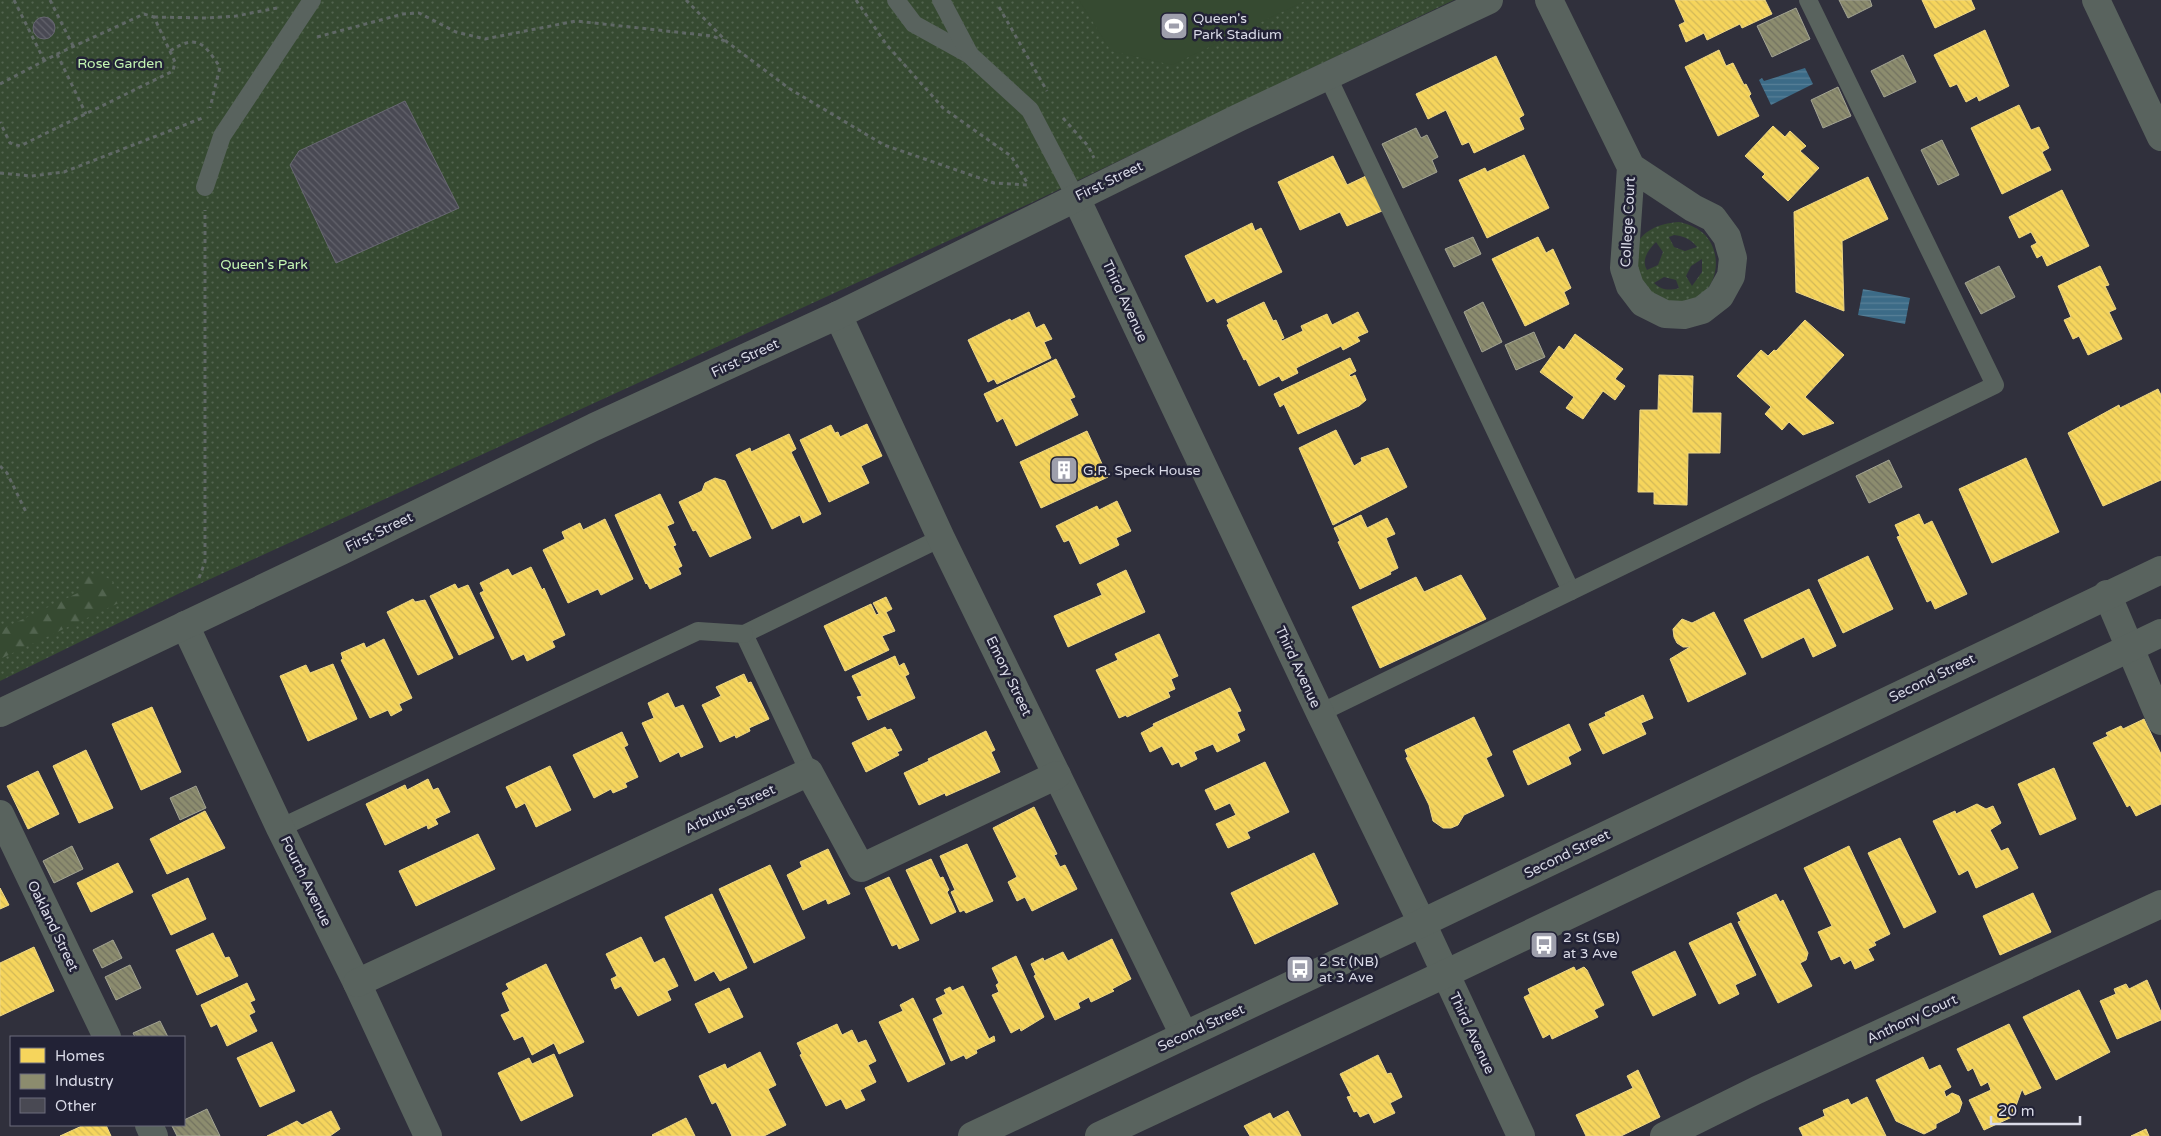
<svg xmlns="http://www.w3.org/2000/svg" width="2161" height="1136" font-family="'Varela Round',sans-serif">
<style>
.green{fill:url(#green-dots);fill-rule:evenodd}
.forest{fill:url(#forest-firs)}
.pitch{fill:#364a31}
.water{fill:url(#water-rules)}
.homes{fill:url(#homes-back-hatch);stroke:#eed786}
.industry{fill:url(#industry-back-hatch);stroke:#a3a493}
.building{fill:url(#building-back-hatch);stroke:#686872}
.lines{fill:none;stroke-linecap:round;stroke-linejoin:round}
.path{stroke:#606866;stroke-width:3;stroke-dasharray:4 4;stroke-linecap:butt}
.service{stroke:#59635e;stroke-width:18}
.minor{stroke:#59635e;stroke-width:28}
.labels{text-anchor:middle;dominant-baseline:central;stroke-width:5;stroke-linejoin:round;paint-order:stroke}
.poi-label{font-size:14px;fill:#dadbe8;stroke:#222236;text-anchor:start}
.park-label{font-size:14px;fill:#c3f5b2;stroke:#222236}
.street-label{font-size:14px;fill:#dadbe8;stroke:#222236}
</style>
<defs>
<pattern id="green-dots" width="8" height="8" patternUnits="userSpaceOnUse" patternTransform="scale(1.25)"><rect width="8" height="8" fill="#364a31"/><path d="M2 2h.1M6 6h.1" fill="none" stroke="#52644f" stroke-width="1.8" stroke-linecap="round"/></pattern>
<pattern id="forest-firs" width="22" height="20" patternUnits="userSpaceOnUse" patternTransform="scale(1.25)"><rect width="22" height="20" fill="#364a31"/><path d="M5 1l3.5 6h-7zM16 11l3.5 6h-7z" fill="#52644f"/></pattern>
<pattern id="water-rules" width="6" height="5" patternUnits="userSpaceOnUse" patternTransform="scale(1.25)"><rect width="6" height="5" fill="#3c6b87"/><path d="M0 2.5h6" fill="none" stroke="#588098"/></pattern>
<pattern id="homes-back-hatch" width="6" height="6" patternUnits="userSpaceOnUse" patternTransform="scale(1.25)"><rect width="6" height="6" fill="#f6d55c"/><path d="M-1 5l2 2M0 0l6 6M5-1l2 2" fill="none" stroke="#d2b858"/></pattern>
<pattern id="industry-back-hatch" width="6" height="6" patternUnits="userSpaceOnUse" patternTransform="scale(1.25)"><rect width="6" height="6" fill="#8c8c6e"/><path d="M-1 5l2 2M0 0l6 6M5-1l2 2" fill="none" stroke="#727260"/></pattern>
<pattern id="building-back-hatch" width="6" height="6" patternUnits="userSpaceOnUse" patternTransform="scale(1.25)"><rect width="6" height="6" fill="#494953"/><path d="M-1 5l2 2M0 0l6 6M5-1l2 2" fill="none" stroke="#63636c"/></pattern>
</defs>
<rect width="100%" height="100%" fill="#30303c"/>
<g class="green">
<polygon points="0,0 1454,0 1033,202 182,592 0,681"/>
<path d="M1679,222C1688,224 1696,227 1703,233C1721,249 1720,281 1701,295C1695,300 1684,302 1676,305L1641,289C1640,280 1633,258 1635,250C1640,230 1661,223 1679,222ZM1674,235C1684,236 1691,239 1697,247L1685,251L1674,247L1669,237ZM1656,242L1663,252L1658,265L1647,270C1641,260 1648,250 1656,242ZM1702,259V272L1692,286L1686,276L1691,266ZM1664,277L1676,280L1679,288C1669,291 1661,290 1654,283Z"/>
</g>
<path class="forest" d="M90,574C110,574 115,584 125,600L0,659V630L82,591L77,579Z"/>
<polygon class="pitch" points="1079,0 1307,0 1172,65 1111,51"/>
<g class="water">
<polygon points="1805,68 1813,84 1771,105 1759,80 1762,78 1764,81"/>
<polygon points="1863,289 1910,298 1905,324 1858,315"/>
</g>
<g class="homes">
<polygon points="1675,0 1765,0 1772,14 1742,28 1740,24 1707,40 1704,33 1686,42 1679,25 1685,22"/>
<polygon points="1922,0 1971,0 1975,9 1935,28"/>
<polygon points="1985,30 2009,86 1979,101 1977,96 1966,102 1957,84 1950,87 1934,55"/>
<polygon points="1719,50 1726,66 1733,63 1744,85 1746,84 1751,94 1749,96 1759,116 1718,136 1685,67"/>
<polygon points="1496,56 1524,115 1519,118 1524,129 1474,153 1469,142 1462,145 1446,110 1428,119 1416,94"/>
<polygon points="2019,105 2031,130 2039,127 2049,148 2042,152 2051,170 2002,194 1971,128"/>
<polygon points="1773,126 1785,137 1790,131 1806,146 1800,151 1819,168 1788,201 1762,177 1765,174 1745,156"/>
<polygon points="1524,155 1549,208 1487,238 1459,180 1485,168 1487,172"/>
<polygon points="1333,156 1347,185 1366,176 1382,211 1347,226 1340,212 1300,230 1278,182"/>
<polygon points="1868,177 1888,219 1842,241 1844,311 1796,292 1794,212"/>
<polygon points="2062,190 2089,246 2047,266 2042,255 2037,258 2031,246 2037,243 2031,232 2019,238 2009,217"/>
<polygon points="1252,223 1255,231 1261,228 1282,272 1217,303 1214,298 1207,302 1185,256"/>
<polygon points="1538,237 1546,253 1553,249 1571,288 1564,292 1569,304 1525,326 1492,259"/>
<polygon points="2100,266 2109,285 2105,286 2116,309 2109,312 2122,339 2088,355 2079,336 2073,339 2064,320 2071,317 2058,286"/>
<polygon points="1264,302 1273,321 1276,320 1284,338 1281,339 1282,341 1303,331 1301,326 1327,314 1332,325 1358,312 1368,332 1357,337 1360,341 1343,350 1341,346 1296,368 1298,373 1282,381 1279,376 1259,386 1246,359 1244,360 1227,325 1229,324 1227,320"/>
<polygon points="1029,312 1036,328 1044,324 1052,339 1044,342 1051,358 997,384 994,379 988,382 968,340 1010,319 1011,321"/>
<polygon points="1805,320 1844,355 1805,397 1834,423 1803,435 1789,422 1782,430 1765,414 1771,407 1737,376 1761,350 1768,356 1774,350 1776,351"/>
<polygon points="1575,334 1623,369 1615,379 1625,386 1615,400 1603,391 1583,419 1566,408 1574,397 1540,372 1559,346 1564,350"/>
<polygon points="1350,358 1356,371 1349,375 1351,377 1355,375 1366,400 1359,406 1298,434 1284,404 1280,407 1274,394"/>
<polygon points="1056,359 1075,397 1070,399 1078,415 1016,446 1003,418 997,422 984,394"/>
<polygon points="1659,375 1693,376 1692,413 1721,413 1720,453 1688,453 1687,505 1654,504 1654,492 1638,492 1640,410 1658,410"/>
<polygon points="2158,389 2161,395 2161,480 2103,506 2068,433 2119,405 2120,408"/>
<polygon points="867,424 882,456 861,466 869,483 829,502 800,440 831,425 835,433 838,432 840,437"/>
<polygon points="1336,430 1354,466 1362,461 1361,458 1388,448 1407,487 1333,525 1299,448"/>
<polygon points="1087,431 1108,477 1041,508 1020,462"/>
<polygon points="789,434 796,449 791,452 821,514 803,523 800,515 772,529 736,455 750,448 751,452"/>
<polygon points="2026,458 2059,532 1992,563 1959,489"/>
<polygon points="715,478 725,481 751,538 710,557 696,530 693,531 679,502 702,491 705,483"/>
<polygon points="660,494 674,523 667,526 676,545 673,546 682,566 678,568 681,574 650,589 647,583 646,584 615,515"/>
<polygon points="1117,501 1131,531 1116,538 1119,545 1080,564 1069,540 1064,542 1056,526 1097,506 1099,510"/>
<polygon points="1919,514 1924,525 1932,521 1967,594 1935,609 1931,600 1927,602 1897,537 1900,536 1895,525"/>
<polygon points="1361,515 1367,528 1387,518 1395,534 1386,538 1398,568 1390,572 1391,574 1360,589 1338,542 1340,541 1334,528"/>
<polygon points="605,519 633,579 601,595 598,589 568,603 543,550 565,539 562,532 580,523 583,530"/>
<polygon points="1868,556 1893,609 1843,633 1818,580"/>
<polygon points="531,567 542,590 544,588 565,635 552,641 555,647 527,661 524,654 512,660 480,593 484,591 480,583 508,569 512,576"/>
<polygon points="1126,570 1145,612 1068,647 1054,616 1102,595 1097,584"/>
<polygon points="1461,575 1486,619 1380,668 1352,607 1416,577 1424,592"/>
<polygon points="455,584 458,589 468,585 494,638 459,655 430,596"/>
<polygon points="1809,589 1836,646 1813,657 1804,637 1762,658 1744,620"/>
<polygon points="886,597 892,609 886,612 895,631 882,636 889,650 845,671 824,626 871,604 876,615 879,614 873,603"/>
<polygon points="413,599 415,602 425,600 453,658 418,675 387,612"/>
<polygon points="1714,612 1746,674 1688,702 1670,659 1690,647 1683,647 1677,643 1674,637 1673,629 1682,619 1692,623"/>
<polygon points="1159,634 1178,676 1171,679 1175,689 1168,692 1170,697 1127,717 1126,715 1119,718 1096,670 1118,660 1115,654"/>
<polygon points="384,639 412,698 399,704 402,710 391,716 388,710 370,718 341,660 343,659 341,653 364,643 366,648"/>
<polygon points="895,656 899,666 904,663 909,674 905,676 915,698 868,720 857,697 862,696 852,676"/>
<polygon points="333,664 357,719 308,741 280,676 306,665 310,673"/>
<polygon points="744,674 748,683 751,682 769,719 749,728 750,731 736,738 735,735 720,742 702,705 721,696 716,687"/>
<polygon points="1230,688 1241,711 1237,712 1245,730 1237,734 1240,741 1217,752 1213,744 1194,752 1197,759 1181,767 1179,762 1172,765 1162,746 1150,752 1141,733 1154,726 1153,724"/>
<polygon points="668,693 675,708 683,705 703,747 681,757 679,752 660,762 642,723 654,718 648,703"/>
<polygon points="1643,695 1653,718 1641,723 1646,734 1603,754 1589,724 1606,716 1605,713"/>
<polygon points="152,707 181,772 141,790 112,724"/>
<polygon points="1474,717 1492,755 1486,758 1504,796 1464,815 1458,825 1451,828 1443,828 1433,821 1429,805 1406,758 1408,757 1405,750"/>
<polygon points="2144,719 2161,754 2161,804 2136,816 2130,805 2127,807 2093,743 2108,736 2106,733 2121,726 2123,729"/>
<polygon points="1569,724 1581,750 1568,757 1571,764 1528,785 1513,751"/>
<polygon points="885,727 887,730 891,729 902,750 897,752 899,755 866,772 852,743"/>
<polygon points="986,731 995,750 991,752 1000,772 946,796 945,793 919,805 904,773 929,761 928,759"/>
<polygon points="622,732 628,745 624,747 638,777 625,783 627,787 613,793 611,789 594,798 573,755"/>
<polygon points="86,750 113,808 79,823 53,766"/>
<polygon points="1265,762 1289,812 1247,832 1250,838 1228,848 1216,824 1236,815 1230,803 1215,810 1205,790"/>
<polygon points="550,766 571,810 536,827 525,803 516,808 506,787"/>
<polygon points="2054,768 2076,819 2040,835 2018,784"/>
<polygon points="38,771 59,814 28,829 7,786"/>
<polygon points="428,779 433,790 438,788 450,812 435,819 438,824 428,829 427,825 385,845 366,804 405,785 407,790"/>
<polygon points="1977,804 1986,809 1993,806 2001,823 1990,830 2001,851 2008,848 2018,868 1976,888 1968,870 1959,875 1933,821 1955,811 1956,814"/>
<polygon points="1034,807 1057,854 1054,855 1060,867 1065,865 1077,889 1032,911 1025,897 1017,901 1008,882 1017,877 993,828"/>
<polygon points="205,811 225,848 167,874 150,839"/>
<polygon points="478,834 495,869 416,906 399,871"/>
<polygon points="1900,838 1936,912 1904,928 1868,853"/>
<polygon points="967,844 993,901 966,913 964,910 960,912 951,892 955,890 940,856"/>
<polygon points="1849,846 1890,934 1874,942 1876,945 1868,949 1874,960 1855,969 1851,960 1844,964 1840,956 1831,960 1818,932 1832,926 1804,868"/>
<polygon points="828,849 850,894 828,904 826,899 803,910 787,875 802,867 800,862"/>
<polygon points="1314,853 1338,904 1255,944 1231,893"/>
<polygon points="931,859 940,878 943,877 949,890 947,892 956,912 931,924 906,870"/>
<polygon points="118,863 133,892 91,912 77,883"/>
<polygon points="770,865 805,938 754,963 719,889"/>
<polygon points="889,877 919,940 899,949 897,944 892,946 865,888"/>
<polygon points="188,878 206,919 171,935 152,895"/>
<polygon points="0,888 9,905 0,909"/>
<polygon points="2033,893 2051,932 2000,955 1983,916"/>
<polygon points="712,894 747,968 720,981 714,971 695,981 665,917"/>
<polygon points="1776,894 1780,902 1783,900 1808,953 1806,960 1800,963 1812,986 1778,1003 1738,922 1741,921 1737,913"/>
<polygon points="1731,923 1756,975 1735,985 1739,994 1719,1004 1689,943"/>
<polygon points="213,933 225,958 229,957 238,976 197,995 176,950"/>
<polygon points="641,937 654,963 664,958 678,986 667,991 671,1000 638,1016 621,986 615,989 611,979 617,976 606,954"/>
<polygon points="1112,939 1131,979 1112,989 1114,991 1091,1002 1089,997 1078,1003 1080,1008 1055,1020 1034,976 1036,975 1031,964 1043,958 1044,961 1063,952 1068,961"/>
<polygon points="34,947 54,991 0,1016 0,963"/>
<polygon points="1675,951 1696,995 1653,1016 1632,972"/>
<polygon points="1016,956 1044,1017 1021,1031 1020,1028 1011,1033 992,995 999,992 996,985 999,983 992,968"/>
<polygon points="546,964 584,1042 559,1054 554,1043 532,1055 523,1036 514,1040 501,1015 510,1011 502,993 509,989 506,984"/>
<polygon points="1574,967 1576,971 1584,967 1587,970 1604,1005 1594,1010 1598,1017 1552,1039 1550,1034 1543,1038 1524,997 1530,994 1528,989"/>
<polygon points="2147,980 2161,1012 2161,1020 2117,1039 2100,1001 2116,994 2114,989 2126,984 2129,989"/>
<polygon points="247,983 255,1000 250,1002 255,1012 249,1015 257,1031 227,1046 217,1024 211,1027 201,1005"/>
<polygon points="963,986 989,1039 994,1036 995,1041 976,1050 977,1053 966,1059 964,1055 951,1061 933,1019 943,1014 936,999 946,994 944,990 950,987 952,991"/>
<polygon points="729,988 743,1017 709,1033 695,1004"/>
<polygon points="2079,990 2110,1052 2056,1080 2023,1017"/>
<polygon points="913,998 945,1064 908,1082 879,1022 903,1011 900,1005"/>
<polygon points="837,1024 842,1035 852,1030 858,1043 866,1040 876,1061 868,1065 876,1082 860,1090 865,1100 846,1109 841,1099 826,1106 800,1055 802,1054 797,1043"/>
<polygon points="2009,1024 2041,1088 2025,1095 2022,1089 2012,1117 1984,1130 1969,1100 1991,1090 1988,1082 1981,1086 1973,1068 1968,1071 1957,1049"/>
<polygon points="272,1042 295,1091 260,1107 237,1058"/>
<polygon points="760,1052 776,1085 768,1089 786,1125 764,1136 732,1136 716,1102 712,1104 699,1076 725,1064 727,1069"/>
<polygon points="554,1054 573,1096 521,1121 498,1073 529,1058 532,1064"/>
<polygon points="1378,1055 1387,1074 1391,1073 1402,1097 1390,1103 1395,1113 1374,1123 1369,1113 1360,1117 1357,1111 1354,1112 1347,1097 1351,1096 1340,1074"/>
<polygon points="1923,1057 1929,1070 1940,1065 1951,1087 1944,1091 1946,1097 1952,1093 1959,1096 1962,1103 1959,1112 1936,1124 1936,1128 1924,1134 1896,1121 1876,1080"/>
<polygon points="1638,1070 1660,1117 1621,1136 1586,1136 1576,1115 1633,1088 1627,1076"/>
<polygon points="1867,1097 1886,1136 1803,1136 1799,1128 1825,1116 1823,1110 1848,1099 1851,1105"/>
<polygon points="331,1111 340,1129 330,1136 267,1136 297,1121 302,1125"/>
<polygon points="1288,1111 1301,1136 1250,1136 1244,1126 1270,1113 1273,1119"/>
<polygon points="686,1118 695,1136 653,1136 652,1135"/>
<polygon points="84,1125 106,1125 111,1136 60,1136"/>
<polygon points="2146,1129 2149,1136 2131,1136"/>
</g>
<g class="industry">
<polygon points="1839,0 1870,0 1872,6 1848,18"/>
<polygon points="1796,8 1810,39 1772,57 1757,26"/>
<polygon points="1903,55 1916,82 1884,97 1871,71"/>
<polygon points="1838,87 1851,116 1823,128 1811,100"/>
<polygon points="1416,128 1421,138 1427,135 1438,157 1432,160 1437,172 1403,188 1382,144"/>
<polygon points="1942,140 1959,175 1938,185 1921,150"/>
<polygon points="1473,237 1481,254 1454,267 1445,249"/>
<polygon points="1999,266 2015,297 1981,314 1965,283"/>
<polygon points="1483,302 1502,342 1482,352 1464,312"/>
<polygon points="1534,332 1545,357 1516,370 1505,345"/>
<polygon points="1889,460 1902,487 1869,503 1856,476"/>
<polygon points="196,786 206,808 180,820 170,798"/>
<polygon points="72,846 83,869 54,883 43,861"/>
<polygon points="113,940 122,958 102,968 93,950"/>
<polygon points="130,965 141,988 116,1000 105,977"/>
<polygon points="160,1021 168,1037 135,1037 133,1033"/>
<polygon points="207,1109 220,1136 177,1136 172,1126 184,1125 184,1120"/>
</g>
<g class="building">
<circle cx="44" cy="28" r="11"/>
<polygon points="405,101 459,208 336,263 290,165 299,151"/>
</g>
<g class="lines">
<g class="path">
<polyline points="14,0 44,60"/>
<polyline points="50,0 73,46"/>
<polyline points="686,0 727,42 790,89 884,145 994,183 1029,185"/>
<polyline points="856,0 886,44 943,108 1011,156 1028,184"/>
<polyline points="999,7 1047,91"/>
<polyline points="154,17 206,18 236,16 277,8"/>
<polyline points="317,37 403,14 419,13 456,32 485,39 576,21 712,36 727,42"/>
<path d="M170,51C198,33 204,44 220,67L210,108"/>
<polyline points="57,54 86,114"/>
<polyline points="0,84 57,54 144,14 154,17 175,62 173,71 20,146 10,143 0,122"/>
<polyline points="1063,118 1088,146 1094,158"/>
<polyline points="0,173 31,176 64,172 205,117"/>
<polyline points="0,466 7,473 27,514"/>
<polyline points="199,578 205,562 205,210"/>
</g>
<g class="service">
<polyline points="896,0 914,24 970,55 1030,110 1076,198"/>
<polyline points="941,0 970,55"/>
<polyline points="1327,75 1571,591"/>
<polyline points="205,187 222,136 312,0"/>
<polyline points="1320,713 1995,385 1808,0"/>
<polyline points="809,772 744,634 941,538"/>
<polyline points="280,828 698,631 744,634"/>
</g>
<g class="minor">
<polyline points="1549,0 1631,167 1693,208 1713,218 1727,237 1733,258 1731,276 1720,296 1702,310 1684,315 1665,314 1643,303 1630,286 1624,268 1631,167"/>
<polyline points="2096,0 2161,137"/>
<polyline points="1076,198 1320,713 1422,923 1521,1136"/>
<polyline points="838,315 941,538 1184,1035"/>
<polyline points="2107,594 2161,721"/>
<polyline points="185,625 280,828 357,983 428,1136"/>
<polyline points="0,713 341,551 594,427 838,315 1238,118 1489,0"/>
<polyline points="0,814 107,1037"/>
<polyline points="357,983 809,772 861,868 1057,775"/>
<polyline points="149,1125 154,1136"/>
<polyline points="972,1136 1422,923 2161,570"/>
<polyline points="1099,1136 1445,974 2161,633"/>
<polyline points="1664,1136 1757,1090 2161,904"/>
</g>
</g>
<defs>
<symbol id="stadium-square" viewBox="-11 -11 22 22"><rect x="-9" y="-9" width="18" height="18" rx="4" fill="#9e9fac" stroke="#222236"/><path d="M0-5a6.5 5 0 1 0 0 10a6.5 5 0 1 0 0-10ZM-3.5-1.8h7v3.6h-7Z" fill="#fff"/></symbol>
<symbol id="building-square" viewBox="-11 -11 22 22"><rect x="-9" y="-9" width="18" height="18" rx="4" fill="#9e9fac" stroke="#222236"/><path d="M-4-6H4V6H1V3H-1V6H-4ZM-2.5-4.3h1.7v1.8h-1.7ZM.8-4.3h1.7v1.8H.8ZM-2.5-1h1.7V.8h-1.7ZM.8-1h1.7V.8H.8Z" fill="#fff"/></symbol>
<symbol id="bus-square" viewBox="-11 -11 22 22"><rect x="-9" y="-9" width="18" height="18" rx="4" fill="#9e9fac" stroke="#222236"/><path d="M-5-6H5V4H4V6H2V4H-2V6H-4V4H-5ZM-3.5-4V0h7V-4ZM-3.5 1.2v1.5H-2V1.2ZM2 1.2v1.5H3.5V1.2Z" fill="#fff"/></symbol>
</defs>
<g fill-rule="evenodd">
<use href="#stadium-square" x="1158" y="10" width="32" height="32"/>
<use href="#building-square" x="1048" y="454" width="32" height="32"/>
<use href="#bus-square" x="1528" y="929" width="32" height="32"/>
<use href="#bus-square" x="1284" y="953" width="32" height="32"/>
</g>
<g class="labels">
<g class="poi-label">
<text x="1193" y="18">Queen's<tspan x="1193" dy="16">Park Stadium</tspan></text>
<text x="1083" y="470">G.R. Speck House</text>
<text x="1563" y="937">2 St (SB)<tspan x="1563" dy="16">at 3 Ave</tspan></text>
<text x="1319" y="961">2 St (NB)<tspan x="1319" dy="16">at 3 Ave</tspan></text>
</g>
<g class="park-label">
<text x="120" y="63">Rose Garden</text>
<text x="264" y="264">Queen's Park</text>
</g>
<g class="street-label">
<text transform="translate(1109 181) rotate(-26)">First Street</text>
<text transform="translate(1628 222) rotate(-87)">College Court</text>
<text transform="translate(1125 301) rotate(65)">Third Avenue</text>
<text transform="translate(745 358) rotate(-25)">First Street</text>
<text transform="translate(379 532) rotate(-26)">First Street</text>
<text transform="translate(1298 667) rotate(65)">Third Avenue</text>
<text transform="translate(1009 676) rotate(64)">Emory Street</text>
<text transform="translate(1932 678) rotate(-26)">Second Street</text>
<text transform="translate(730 809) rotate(-25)">Arbutus Street</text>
<text transform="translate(1567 854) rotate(-26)">Second Street</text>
<text transform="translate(306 881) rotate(64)">Fourth Avenue</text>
<text transform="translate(53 926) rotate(64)">Oakland Street</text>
<text transform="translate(1912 1019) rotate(-25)">Anthony Court</text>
<text transform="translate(1201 1028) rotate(-25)">Second Street</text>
<text transform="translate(1472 1033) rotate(65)">Third Avenue</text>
</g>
</g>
<rect x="10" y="1036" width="175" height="90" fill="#222236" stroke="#6c6c7d"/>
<rect x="20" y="1048" width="25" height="15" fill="#f6d55c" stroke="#6c6c7d"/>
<text x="55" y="1061" font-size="15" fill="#dadbe8">Homes</text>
<rect x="20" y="1074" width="25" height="15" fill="#8c8c6e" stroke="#6c6c7d"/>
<text x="55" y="1086" font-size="15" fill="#dadbe8">Industry</text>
<rect x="20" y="1098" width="25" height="15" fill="#494953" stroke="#6c6c7d"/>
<text x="55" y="1111" font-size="15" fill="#dadbe8">Other</text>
<path d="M1991 1116v8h89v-8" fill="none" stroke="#dadbe8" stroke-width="2.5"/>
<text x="1998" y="1116" font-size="15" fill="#dadbe8" stroke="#222236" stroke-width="4" paint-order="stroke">20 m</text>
</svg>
